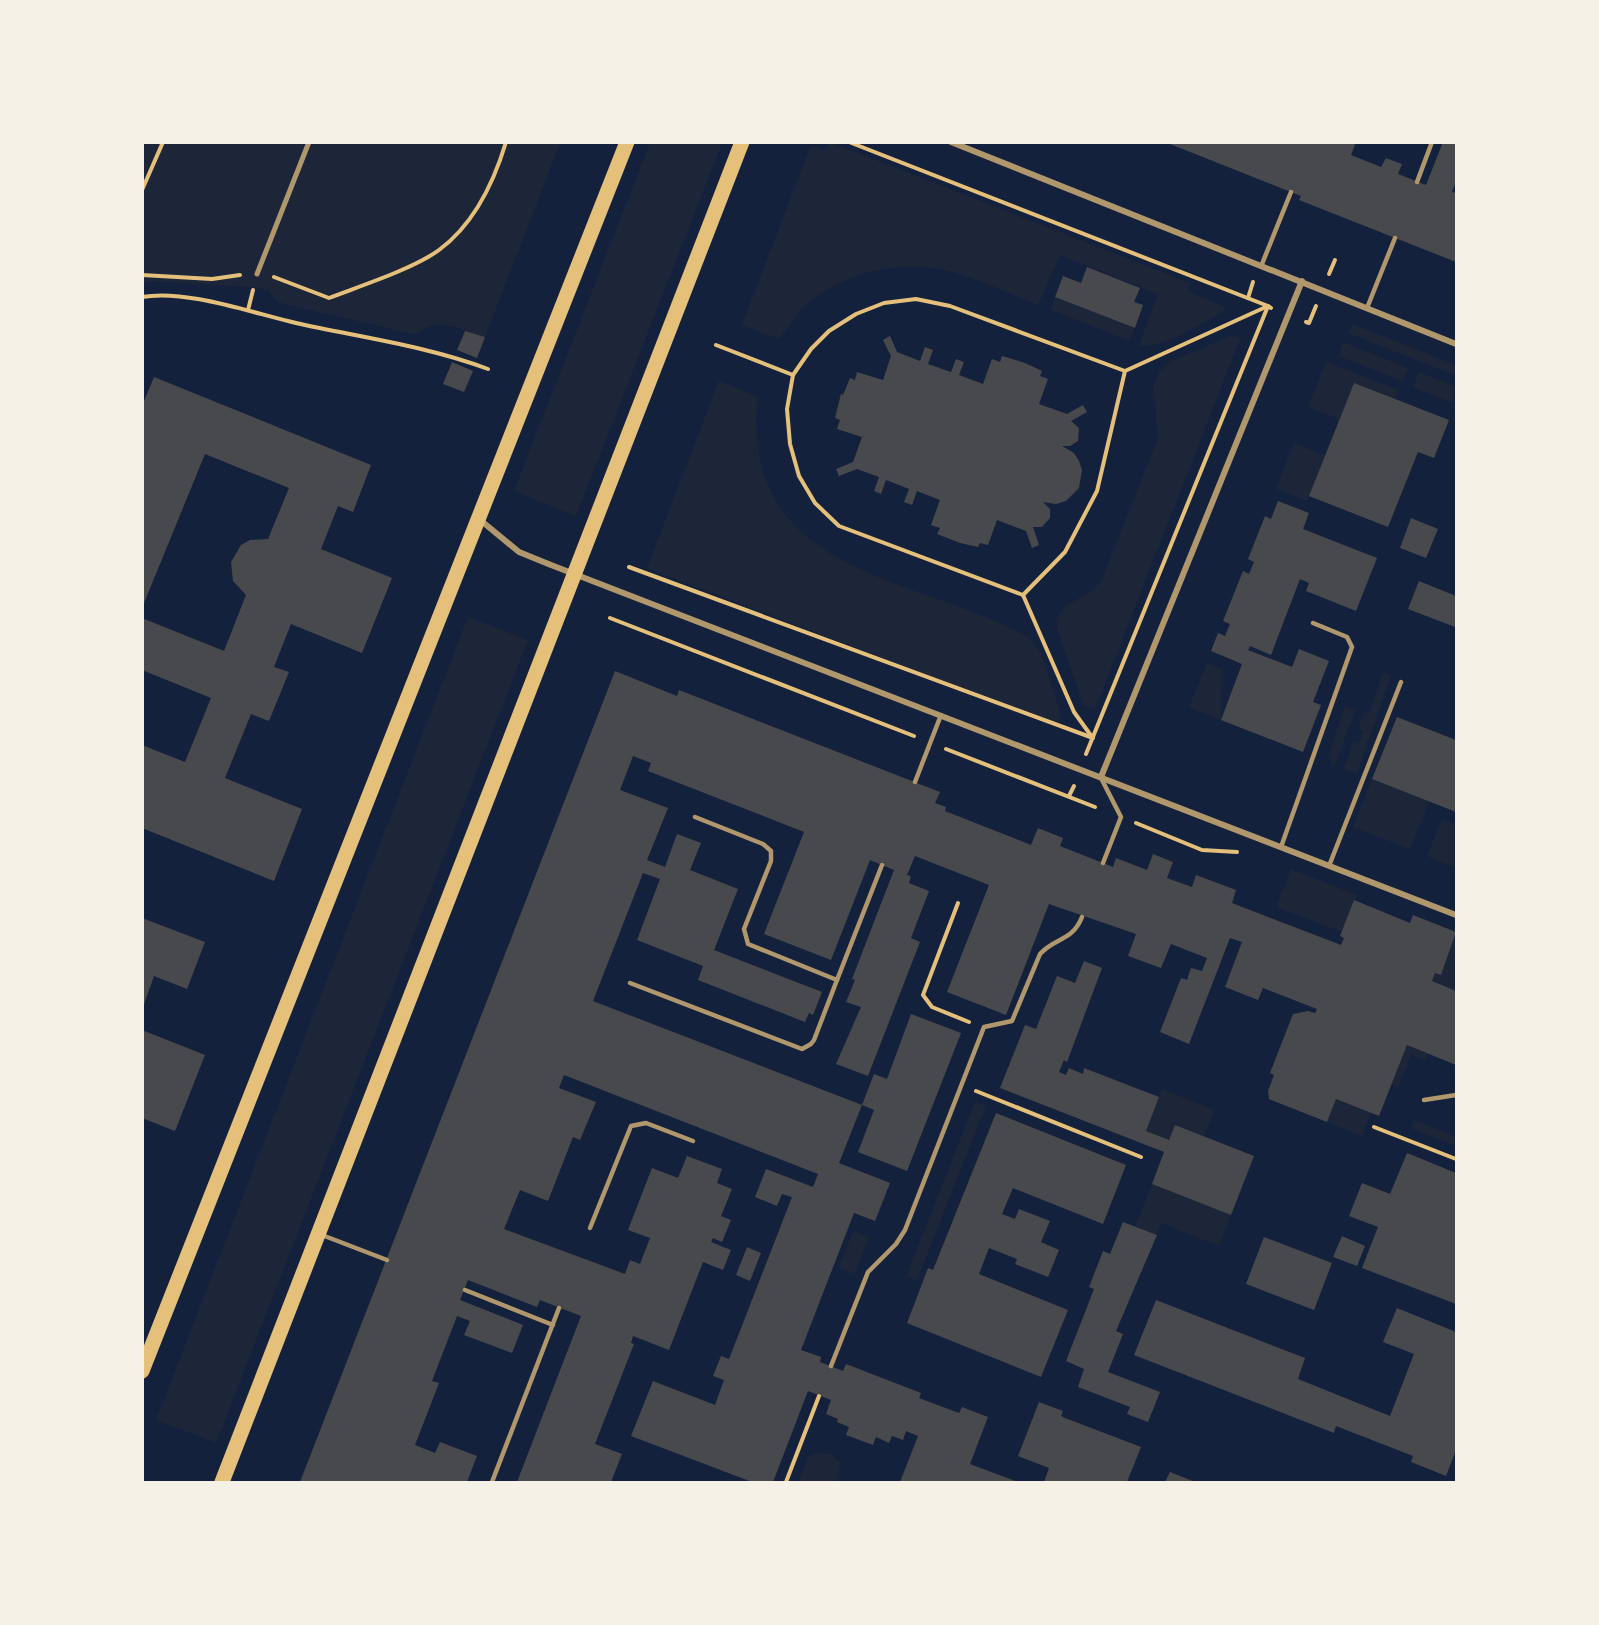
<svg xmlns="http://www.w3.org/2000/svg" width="1599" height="1625" font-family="'Work Sans',sans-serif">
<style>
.green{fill:#1d2539}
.building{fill:#48494c}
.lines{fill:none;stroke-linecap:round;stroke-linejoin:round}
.path{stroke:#e5c07b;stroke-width:4}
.service{stroke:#b1986c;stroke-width:4.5}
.pedestrian{stroke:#b1986c;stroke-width:5}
.minor{stroke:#b1986c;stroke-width:6}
.primary{stroke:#e5c07b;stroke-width:15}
</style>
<rect width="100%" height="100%" fill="#14213d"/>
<g class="green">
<path d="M830,142L1190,283L1188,292L1225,307L1223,312C1199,324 1167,348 1139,345L1158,294L1060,255L1038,305C1003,292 963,270 925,267C882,263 827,280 798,313C791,321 786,330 779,339L742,325L811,145L826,150Z"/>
<path d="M142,143H560L485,337C462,331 435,314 416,335L285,304L276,301L268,290C249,286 233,286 213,285C189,284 166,280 143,282Z"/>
<polygon points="650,143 722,143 576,516 514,491"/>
<polygon points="1055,297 1135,328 1129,341 1051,310"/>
<polygon points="1352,324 1456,365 1456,376 1348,333"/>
<polygon points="1230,336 1240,339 1095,709 1084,705 1057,629 1059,614 1067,605 1092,591 1102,580 1158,438 1153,387 1160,371 1172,361"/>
<polygon points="1343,342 1408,368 1402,381 1338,356"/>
<polygon points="1326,362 1398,390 1395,399 1354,383 1339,419 1308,407"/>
<polygon points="1419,372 1456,387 1453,403 1413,387"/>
<path d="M719,381L758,397C739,576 914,574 1030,638L1041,653L1061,714L1057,725L647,568Z"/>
<polygon points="1294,443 1325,455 1308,501 1276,489"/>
<polygon points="468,617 528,640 216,1443 156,1420"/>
<polygon points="1207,663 1222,669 1221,720 1189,707"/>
<polygon points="1383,672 1391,675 1357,774 1344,769 1354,741 1359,743 1363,731 1358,729 1364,712 1369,713"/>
<polygon points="1345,706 1355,710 1335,766 1331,765 1330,750"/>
<polygon points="1372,779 1429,801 1410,849 1353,827"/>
<polygon points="1442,819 1456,825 1456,868 1427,856"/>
<polygon points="1291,869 1357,895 1342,932 1276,907"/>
<polygon points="1456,933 1456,991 1432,981 1435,973 1441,975"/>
<polygon points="1407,1045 1428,1054 1425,1061 1411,1055 1398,1087 1392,1084"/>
<polygon points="1162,1089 1215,1110 1204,1136 1175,1125 1169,1140 1146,1131"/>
<polygon points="1336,1099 1371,1113 1362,1136 1327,1122"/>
<polygon points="975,1102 986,1106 917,1280 906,1276"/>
<polygon points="1414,1120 1456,1137 1456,1146 1411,1128"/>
<polygon points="1152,1184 1231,1215 1219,1246 1161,1223 1157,1235 1135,1227"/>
<polygon points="853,1231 869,1237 854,1274 839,1268"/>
<polygon points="819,1452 832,1455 840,1463 837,1482 798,1482 809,1456"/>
</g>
<g class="building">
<polygon points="1165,142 1356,142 1351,155 1381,167 1386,158 1402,164 1398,174 1426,185 1443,142 1456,142 1456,182 1452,192 1456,193 1456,262 1299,200 1301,196"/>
<polygon points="1087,267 1140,288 1134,302 1143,305 1135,328 1055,297 1063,276 1081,283"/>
<polygon points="465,331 485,337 477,358 457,350"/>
<polygon points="890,336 897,352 920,361 925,347 933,350 928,364 951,372 956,359 964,362 959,375 983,384 992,359 1000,362 1002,356 1025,363 1042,371 1040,376 1048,379 1039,404 1067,414 1083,405 1087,412 1071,421 1079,428 1078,441 1070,446 1062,446 1074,453 1079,461 1082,470 1079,488 1066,501 1056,504 1043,502 1050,509 1050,518 1042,527 1033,527 1039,545 1032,548 1026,531 997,520 988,545 980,543 978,547 960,543 937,534 940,528 931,525 940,500 917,491 912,505 904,502 909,489 886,480 881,494 874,491 879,477 857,469 839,476 836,469 853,462 862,437 837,429 840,420 835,418 841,394 843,395 850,378 855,380 857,372 883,380 891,356 883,340"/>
<polygon points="452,362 473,371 464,392 443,384"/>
<polygon points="154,377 371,465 353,512 338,506 321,549 392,578 362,653 291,624 274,667 289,672 269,721 251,714 225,778 302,809 274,881 142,828 142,745 185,762 211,698 142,670 142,618 224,651 246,595 233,581 231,562 241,545 250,540 268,539 289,488 205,454 142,608 142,406"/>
<polygon points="1354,383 1449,420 1434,458 1418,452 1388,527 1309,496"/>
<polygon points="1278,501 1309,513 1303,529 1377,558 1356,611 1306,591 1309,583 1300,579 1271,655 1250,646 1248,650 1292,667 1299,649 1329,661 1313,702 1321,705 1303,752 1221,720 1242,664 1211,651 1218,633 1225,636 1230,624 1223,621 1243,571 1249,574 1254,562 1248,559 1265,516 1271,519"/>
<polygon points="1411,518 1438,529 1426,558 1400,548"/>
<polygon points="1419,581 1456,596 1455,627 1408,609"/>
<polygon points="615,671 677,696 679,690 940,792 935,803 946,807 945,811 1031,845 1038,828 1063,838 1060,846 1113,867 1116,858 1147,870 1153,854 1173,862 1167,878 1192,887 1196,875 1236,890 1232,903 1341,945 1344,938 1340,936 1354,900 1410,923 1413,915 1456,932 1441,975 1435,973 1432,981 1456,991 1456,1065 1407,1045 1379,1116 1336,1099 1327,1122 1269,1099 1268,1091 1274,1075 1270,1073 1293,1014 1308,1011 1315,1013 1317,1009 1263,988 1258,1000 1225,987 1242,942 1230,938 1189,1044 1160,1032 1181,978 1187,980 1191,968 1202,971 1207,958 1171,944 1161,968 1128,956 1136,934 1049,904 1006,1015 947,992 989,885 915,856 907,875 911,876 909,883 929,891 911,938 920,942 868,1076 836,1064 861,1007 846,1002 855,980 852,979 894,870 870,860 831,960 764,934 804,832 648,771 651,763 633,756 620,790 668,808 647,860 665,867 677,834 701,843 690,870 738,889 714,950 822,992 813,1015 809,1013 805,1022 698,980 703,966 637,940 660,879 643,873 593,1001 862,1105 839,1163 890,1183 875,1221 854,1213 801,1350 821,1357 820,1362 843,1371 846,1364 921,1393 919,1398 959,1413 962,1407 988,1417 970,1464 1018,1482 900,1482 918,1436 906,1431 903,1440 892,1436 889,1443 876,1437 873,1445 846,1435 849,1427 837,1422 838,1419 826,1414 831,1400 808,1391 773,1482 752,1482 631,1436 653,1381 715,1405 724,1380 713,1376 721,1356 729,1359 792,1197 782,1194 777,1206 755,1197 766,1169 813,1187 818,1174 564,1075 559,1088 596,1102 580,1140 573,1137 548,1201 520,1190 504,1229 625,1274 630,1260 640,1264 650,1238 628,1230 652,1168 678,1178 687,1156 722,1169 717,1183 732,1189 721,1216 731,1220 722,1242 713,1238 711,1242 731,1250 723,1270 703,1262 669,1350 633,1336 631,1343 634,1344 595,1444 622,1454 611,1482 517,1482 581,1316 540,1300 537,1307 468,1280 460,1300 523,1325 512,1353 464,1335 470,1321 457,1316 432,1381 439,1383 415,1445 435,1453 440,1442 477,1456 467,1482 300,1482"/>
<polygon points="1397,717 1456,740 1456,812 1372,779"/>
<polygon points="142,918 205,942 187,989 154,976 143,1007"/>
<polygon points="1084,961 1102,968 1067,1062 1064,1060 1059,1072 1066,1075 1069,1068 1083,1074 1084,1068 1159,1097 1146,1131 1169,1140 1175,1125 1254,1156 1231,1215 1152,1184 1164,1152 1000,1088 1025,1025 1036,1029 1057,976 1075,983"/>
<polygon points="911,1014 961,1033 907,1171 858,1152 874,1110 862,1105 874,1074 887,1079"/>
<polygon points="142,1030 205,1055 175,1131 142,1118"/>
<polygon points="996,1113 1126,1165 1103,1224 1013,1188 1002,1214 1015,1219 1019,1209 1050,1221 1041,1242 1059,1250 1048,1277 1015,1264 1017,1259 989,1248 979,1274 1068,1310 1041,1377 907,1323 928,1268 933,1270"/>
<polygon points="1407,1153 1456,1173 1456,1304 1362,1268 1378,1227 1349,1216 1362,1183 1390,1194"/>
<polygon points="1123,1222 1157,1235 1116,1331 1123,1334 1108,1372 1160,1392 1148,1422 1127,1414 1130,1407 1078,1387 1084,1369 1066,1361 1094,1289 1089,1287 1103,1251 1110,1254"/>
<polygon points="1342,1236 1365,1246 1357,1266 1333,1257"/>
<polygon points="1264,1237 1332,1263 1314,1310 1246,1284"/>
<polygon points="747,1247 761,1253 750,1281 736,1275"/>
<polygon points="1156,1300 1305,1358 1298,1379 1390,1416 1414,1354 1383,1342 1397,1308 1456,1332 1456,1450 1446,1476 1411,1462 1413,1456 1336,1426 1334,1433 1134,1355"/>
<polygon points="1039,1402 1063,1411 1061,1416 1065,1418 1141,1447 1127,1482 1044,1482 1049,1468 1018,1456"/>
<polygon points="1170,1472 1195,1482 1165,1482"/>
</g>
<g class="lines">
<g class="path">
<polyline points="849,142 1268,306 1086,754"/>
<polyline points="142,190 163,142"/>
<polyline points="1329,274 1335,260"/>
<polyline points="142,275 212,279 240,275"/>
<path d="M274,277L329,298C360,286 413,269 439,250C473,225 494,182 506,142"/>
<path d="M142,297C186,289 252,313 296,323C359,337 427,346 488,369"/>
<polyline points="1248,298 1253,282"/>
<polyline points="248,310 253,290"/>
<polyline points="1306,322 1309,323 1316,306"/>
<polyline points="716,345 793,375"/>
<polyline points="1125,371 1097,491 1065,552 1023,595 839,526 815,503 799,476 790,444 787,409 793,375 811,349 829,331 856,314 884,303 916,299 950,306 1125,371 1268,306 1271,308"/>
<polyline points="629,567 1093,738"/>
<polyline points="1023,595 1074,712 1092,737"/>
<polyline points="610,618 914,736"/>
<polyline points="946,749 1095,807"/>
<polyline points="1069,796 1074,786"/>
<polyline points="1136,823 1202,850 1237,852"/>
<polyline points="958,903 923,995 932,1007 969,1022"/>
<polyline points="976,1091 1141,1157"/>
<polyline points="1374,1127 1456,1159"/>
<polyline points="786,1482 819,1396"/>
</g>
<g class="service">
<polyline points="1417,182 1432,142"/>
<polyline points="1262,264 1291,192"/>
<polyline points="1367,308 1395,238"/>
<polyline points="1101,778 1121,817 1103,863"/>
<polyline points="915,782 941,715"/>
<polyline points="695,817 763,844 771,851 771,861 744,929 748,944 837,980 882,865"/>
<polyline points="1281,847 1352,647 1347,637 1313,623"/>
<polyline points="1329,866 1401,682"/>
<polyline points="630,983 802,1049 811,1044 814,1040 837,980"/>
<polyline points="1424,1100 1456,1095"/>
<polyline points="590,1228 631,1126 646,1123 693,1141"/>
<polyline points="322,1235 387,1260"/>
<polyline points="465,1290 553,1325"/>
<path d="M831,1366L868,1272L896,1244L905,1230L984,1027L1012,1021L1040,954C1055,937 1072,942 1082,917"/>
<polyline points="492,1482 559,1308"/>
</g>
<polyline class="pedestrian" points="257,274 309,142"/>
<g class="minor">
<polyline points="951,142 1456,344"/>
<polyline points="479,519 519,552 551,565 1456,915"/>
<polyline points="1101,777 1302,281"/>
</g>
<g class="primary">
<polyline points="142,1371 627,142"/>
<polyline points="222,1482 742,142"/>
</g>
</g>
<rect width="1599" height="1625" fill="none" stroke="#f6f1e7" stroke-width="288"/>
</svg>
